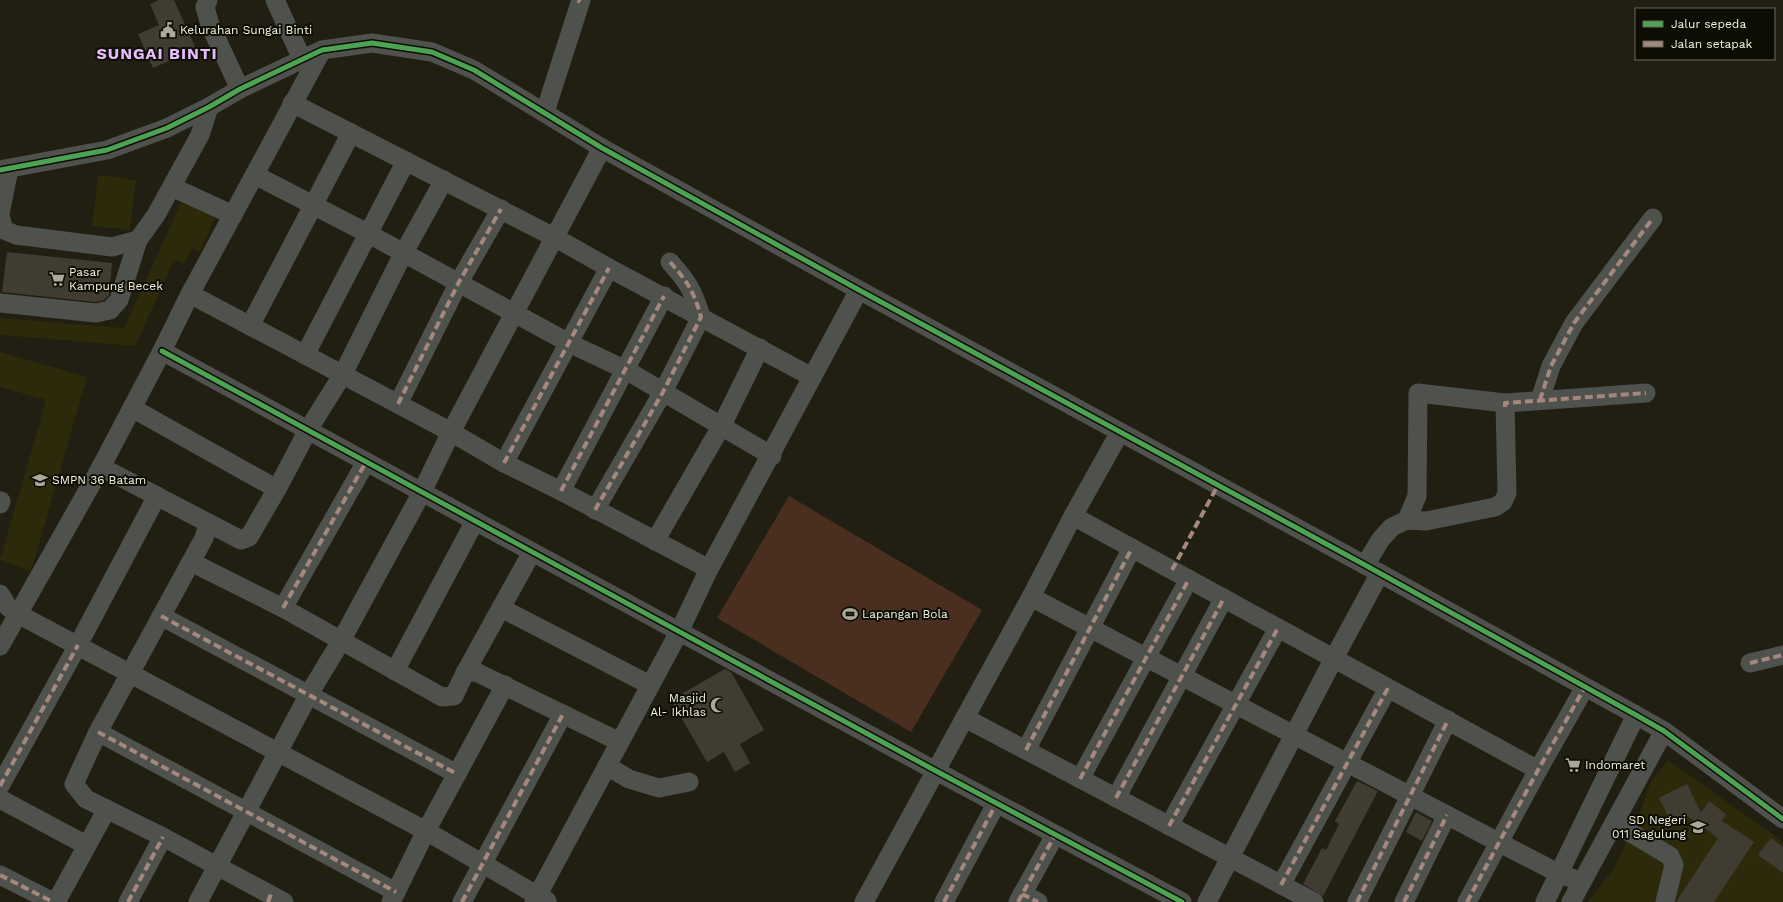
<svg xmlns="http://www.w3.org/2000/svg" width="1783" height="902" font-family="'Work Sans',sans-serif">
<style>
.built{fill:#2c2a0b}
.green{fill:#4a2f21}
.building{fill:#413c31}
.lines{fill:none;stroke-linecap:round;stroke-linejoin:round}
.minor{stroke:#4f514c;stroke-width:19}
.quiet{stroke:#a5887d;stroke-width:4;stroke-dasharray:8 4;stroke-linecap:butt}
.cycleway-casing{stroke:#0d0d04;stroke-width:8}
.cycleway{stroke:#4ca352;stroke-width:5}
.labels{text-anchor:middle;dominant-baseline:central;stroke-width:4;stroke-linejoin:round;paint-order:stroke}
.poi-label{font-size:12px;fill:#f3f3e3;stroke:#0d0d04;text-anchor:start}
.district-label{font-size:16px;font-weight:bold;letter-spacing:1px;fill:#e6bcfd;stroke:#0d0d04}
</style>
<rect width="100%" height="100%" fill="#201f11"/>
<g class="built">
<polygon points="98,175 136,180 130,230 92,226"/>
<polygon points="184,196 218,211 200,252 192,248 185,264 174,260 135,346 0,335 0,318 124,328"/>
<polygon points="0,352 87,377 31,571 0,560 46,400 0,387"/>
<polygon points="1668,760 1783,842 1783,902 1588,902 1615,866 1641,811 1650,783"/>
</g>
<polygon class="green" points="789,496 982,610 911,732 717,618"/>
<g class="building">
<polygon points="159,0 174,0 196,49 153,68 138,34 159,25 150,4"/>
<polygon points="7,252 112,263 109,295 104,300 95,302 2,292"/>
<polygon points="725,669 731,672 764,730 740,744 750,763 735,772 724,752 707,762 671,700"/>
<polygon points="1357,781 1378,791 1323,896 1303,884 1322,848 1326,850 1339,824 1335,821"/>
<polygon points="1687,784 1701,813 1709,801 1726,814 1722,821 1754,842 1714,902 1676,902 1718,838 1686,815 1671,822 1659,798"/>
<polygon points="1416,812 1432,821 1422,841 1406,832"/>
<polygon points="1771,838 1783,847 1783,873 1758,855"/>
</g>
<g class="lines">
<g class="minor">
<polyline points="208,0 205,7 210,25 240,89"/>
<polyline points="275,0 302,59"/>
<polyline points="292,103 554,237 609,268 812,377"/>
<polyline points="545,112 581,0"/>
<polyline points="0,170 107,150 167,128 209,107 240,89 322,50 372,43 432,52 474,70 602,148 859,290 1365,565 1636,715 1664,731 1783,819"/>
<polyline points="255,175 369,234 569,343 626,370 772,456"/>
<polyline points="172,187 233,215"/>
<polyline points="0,214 9,169"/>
<polyline points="0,216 4,230 16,235 112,247 138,240 156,215 200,135 209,107"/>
<polyline points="190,294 451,432 504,463 561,491 709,569"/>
<polyline points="0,303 96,313 110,310 119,300 138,240"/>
<polyline points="250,326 351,133"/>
<polyline points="162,351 936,771 1182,902"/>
<polyline points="305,355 406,161"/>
<polyline points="1540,400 1551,366 1574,323 1653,218"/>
<polyline points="398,404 459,282 501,209"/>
<polyline points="132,408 277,489"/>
<polyline points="504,463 609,268"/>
<polyline points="101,467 241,540 249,537 277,489 308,430 343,374 403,254 444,180"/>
<polyline points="561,491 664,296"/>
<polyline points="0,504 1,501"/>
<path d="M595,510L663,392L701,317C694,292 688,282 670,262"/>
<polyline points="1073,516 1538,770"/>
<polyline points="1407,520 1417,496 1418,393 1505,403"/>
<polyline points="208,524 204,538 98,732 74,784 86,799 163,837 284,902"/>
<polyline points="655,541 722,425 760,348"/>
<polyline points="191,562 283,608 442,697 454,696 465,673 476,672 620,742"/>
<polyline points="1365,565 1381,539 1392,527 1407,520 1426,521 1495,507 1503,502 1507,493 1505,403 1646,393"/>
<polyline points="0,594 8,607 18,614 426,831 547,901"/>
<polyline points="1031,597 1500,843 1558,873 1582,882"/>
<polyline points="283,608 366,462"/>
<polyline points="501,608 650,685"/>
<polyline points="161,616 457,774"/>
<polyline points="0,646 101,467 162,351 190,294 322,50"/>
<polyline points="1750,663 1783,655"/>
<polyline points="395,671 475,521"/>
<polyline points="465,673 532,552"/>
<polyline points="965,718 1314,902"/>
<polyline points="98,732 396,892"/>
<polyline points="1026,750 1132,548"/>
<polyline points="607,766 629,779 659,788 689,782"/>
<polyline points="1080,779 1189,579"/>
<polyline points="0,786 78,645 157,496"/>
<polyline points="1116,798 1224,598"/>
<polyline points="0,799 86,845"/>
<polyline points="1614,823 1670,856 1674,865 1665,902"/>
<polyline points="1169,826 1278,628"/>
<polyline points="0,875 53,902"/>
<polyline points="1281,885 1388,688"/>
<polyline points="1022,894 1038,902"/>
<polyline points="56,902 107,809"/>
<polyline points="128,902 163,837"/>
<polyline points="198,902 309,694 341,641 422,492 451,432 602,148"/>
<polyline points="391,902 426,831 505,685"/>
<polyline points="462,902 563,714"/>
<polyline points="534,902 679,632 709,569 859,290"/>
<polyline points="864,902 1031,597 1073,516 1120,432"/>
<polyline points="944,902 996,804"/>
<polyline points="1018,902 1055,835"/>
<polyline points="1207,902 1334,658 1380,573"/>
<polyline points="1357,902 1448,720"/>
<polyline points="1404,902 1447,815"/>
<polyline points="1467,902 1538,770 1585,687"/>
<polyline points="1545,902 1636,715"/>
<polyline points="1571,902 1664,731"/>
</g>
<g class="quiet">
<polyline points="578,0 580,2"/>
<polyline points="1540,400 1551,366 1574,323 1653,218"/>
<polyline points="398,404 459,282 501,209"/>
<polyline points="1505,407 1505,403 1646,393"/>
<polyline points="504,463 609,268"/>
<polyline points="561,491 664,296"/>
<path d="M595,510L663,392L701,317C694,292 688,282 670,262"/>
<polyline points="1172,570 1218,485"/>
<polyline points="283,608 366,462"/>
<polyline points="161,616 457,774"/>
<polyline points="1750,663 1783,655"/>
<polyline points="98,732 396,892"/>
<polyline points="1026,750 1132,548"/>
<polyline points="1080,779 1189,579"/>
<polyline points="0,786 78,645"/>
<polyline points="1116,798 1224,598"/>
<polyline points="1169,826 1278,628"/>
<polyline points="0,875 53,902"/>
<polyline points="1281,885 1388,688"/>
<polyline points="1022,894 1038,902"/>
<polyline points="128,902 163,837"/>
<polyline points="268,902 271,894"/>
<polyline points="462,902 563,714"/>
<polyline points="944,902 996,804"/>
<polyline points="1018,902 1055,835"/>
<polyline points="1357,902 1448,720"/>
<polyline points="1404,902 1447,815"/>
<polyline points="1467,902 1538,770 1585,687"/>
</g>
<defs>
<g id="cycleway">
<polyline points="0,170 107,150 167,128 209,107 240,89 322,50 372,43 432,52 474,70 602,148 859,290 1365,565 1636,715 1664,731 1783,819"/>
<polyline points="162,351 936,771 1182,902"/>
</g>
</defs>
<use href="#cycleway" class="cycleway-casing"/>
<use href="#cycleway" class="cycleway"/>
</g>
<defs>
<symbol id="civic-bare" viewBox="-9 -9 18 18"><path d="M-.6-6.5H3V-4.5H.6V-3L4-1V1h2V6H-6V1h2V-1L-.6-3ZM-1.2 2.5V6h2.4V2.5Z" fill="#a9a99a" stroke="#0d0d04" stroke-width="2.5" paint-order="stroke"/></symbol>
<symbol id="supermarket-bare" viewBox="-9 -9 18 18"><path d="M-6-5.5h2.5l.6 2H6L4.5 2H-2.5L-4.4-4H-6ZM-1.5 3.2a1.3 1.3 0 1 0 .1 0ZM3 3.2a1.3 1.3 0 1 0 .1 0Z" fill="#a9a99a" stroke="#0d0d04" stroke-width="2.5" paint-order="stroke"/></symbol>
<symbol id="school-bare" viewBox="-9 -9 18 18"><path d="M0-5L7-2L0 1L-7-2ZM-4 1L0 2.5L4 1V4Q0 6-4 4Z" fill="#a9a99a" stroke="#0d0d04" stroke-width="2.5" paint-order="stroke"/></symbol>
<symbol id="stadium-bare" viewBox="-9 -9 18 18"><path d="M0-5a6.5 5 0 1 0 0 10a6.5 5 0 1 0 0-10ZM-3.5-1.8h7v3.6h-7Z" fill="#a9a99a" stroke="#0d0d04" stroke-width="2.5" paint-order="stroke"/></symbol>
<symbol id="mosque-bare" viewBox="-9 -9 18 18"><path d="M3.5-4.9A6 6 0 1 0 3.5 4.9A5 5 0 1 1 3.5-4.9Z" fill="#a9a99a" stroke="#0d0d04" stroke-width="2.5" paint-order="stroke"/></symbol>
</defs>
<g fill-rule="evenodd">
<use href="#civic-bare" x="157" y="19" width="22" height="22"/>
<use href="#supermarket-bare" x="46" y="268" width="22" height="22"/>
<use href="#school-bare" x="29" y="469" width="22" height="22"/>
<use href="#stadium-bare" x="839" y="603" width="22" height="22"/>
<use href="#mosque-bare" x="707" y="694" width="22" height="22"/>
<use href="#supermarket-bare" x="1562" y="754" width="22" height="22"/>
<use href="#school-bare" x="1687" y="816" width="22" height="22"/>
</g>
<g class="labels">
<g class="poi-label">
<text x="180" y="30">Kelurahan Sungai Binti</text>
<text x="69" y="272">Pasar<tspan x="69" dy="14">Kampung Becek</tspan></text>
<text x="52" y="480">SMPN 36 Batam</text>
<text x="862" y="614">Lapangan Bola</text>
<text x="706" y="698" text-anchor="end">Masjid<tspan x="706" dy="14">Al- Ikhlas</tspan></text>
<text x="1585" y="765">Indomaret</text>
<text x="1686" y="820" text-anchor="end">SD Negeri<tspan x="1686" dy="14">011 Sagulung</tspan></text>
</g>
<g class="district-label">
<text x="157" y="53">SUNGAI BINTI</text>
</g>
</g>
<rect x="1635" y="8" width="140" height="52" fill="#0d0d04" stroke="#69695d"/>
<rect x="1643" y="21" width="20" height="6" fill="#4ca352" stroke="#69695d"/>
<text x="1671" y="28" font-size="12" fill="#f3f3e3">Jalur sepeda</text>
<rect x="1643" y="41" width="20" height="6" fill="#a5887d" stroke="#69695d"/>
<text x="1671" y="48" font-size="12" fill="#f3f3e3">Jalan setapak</text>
</svg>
